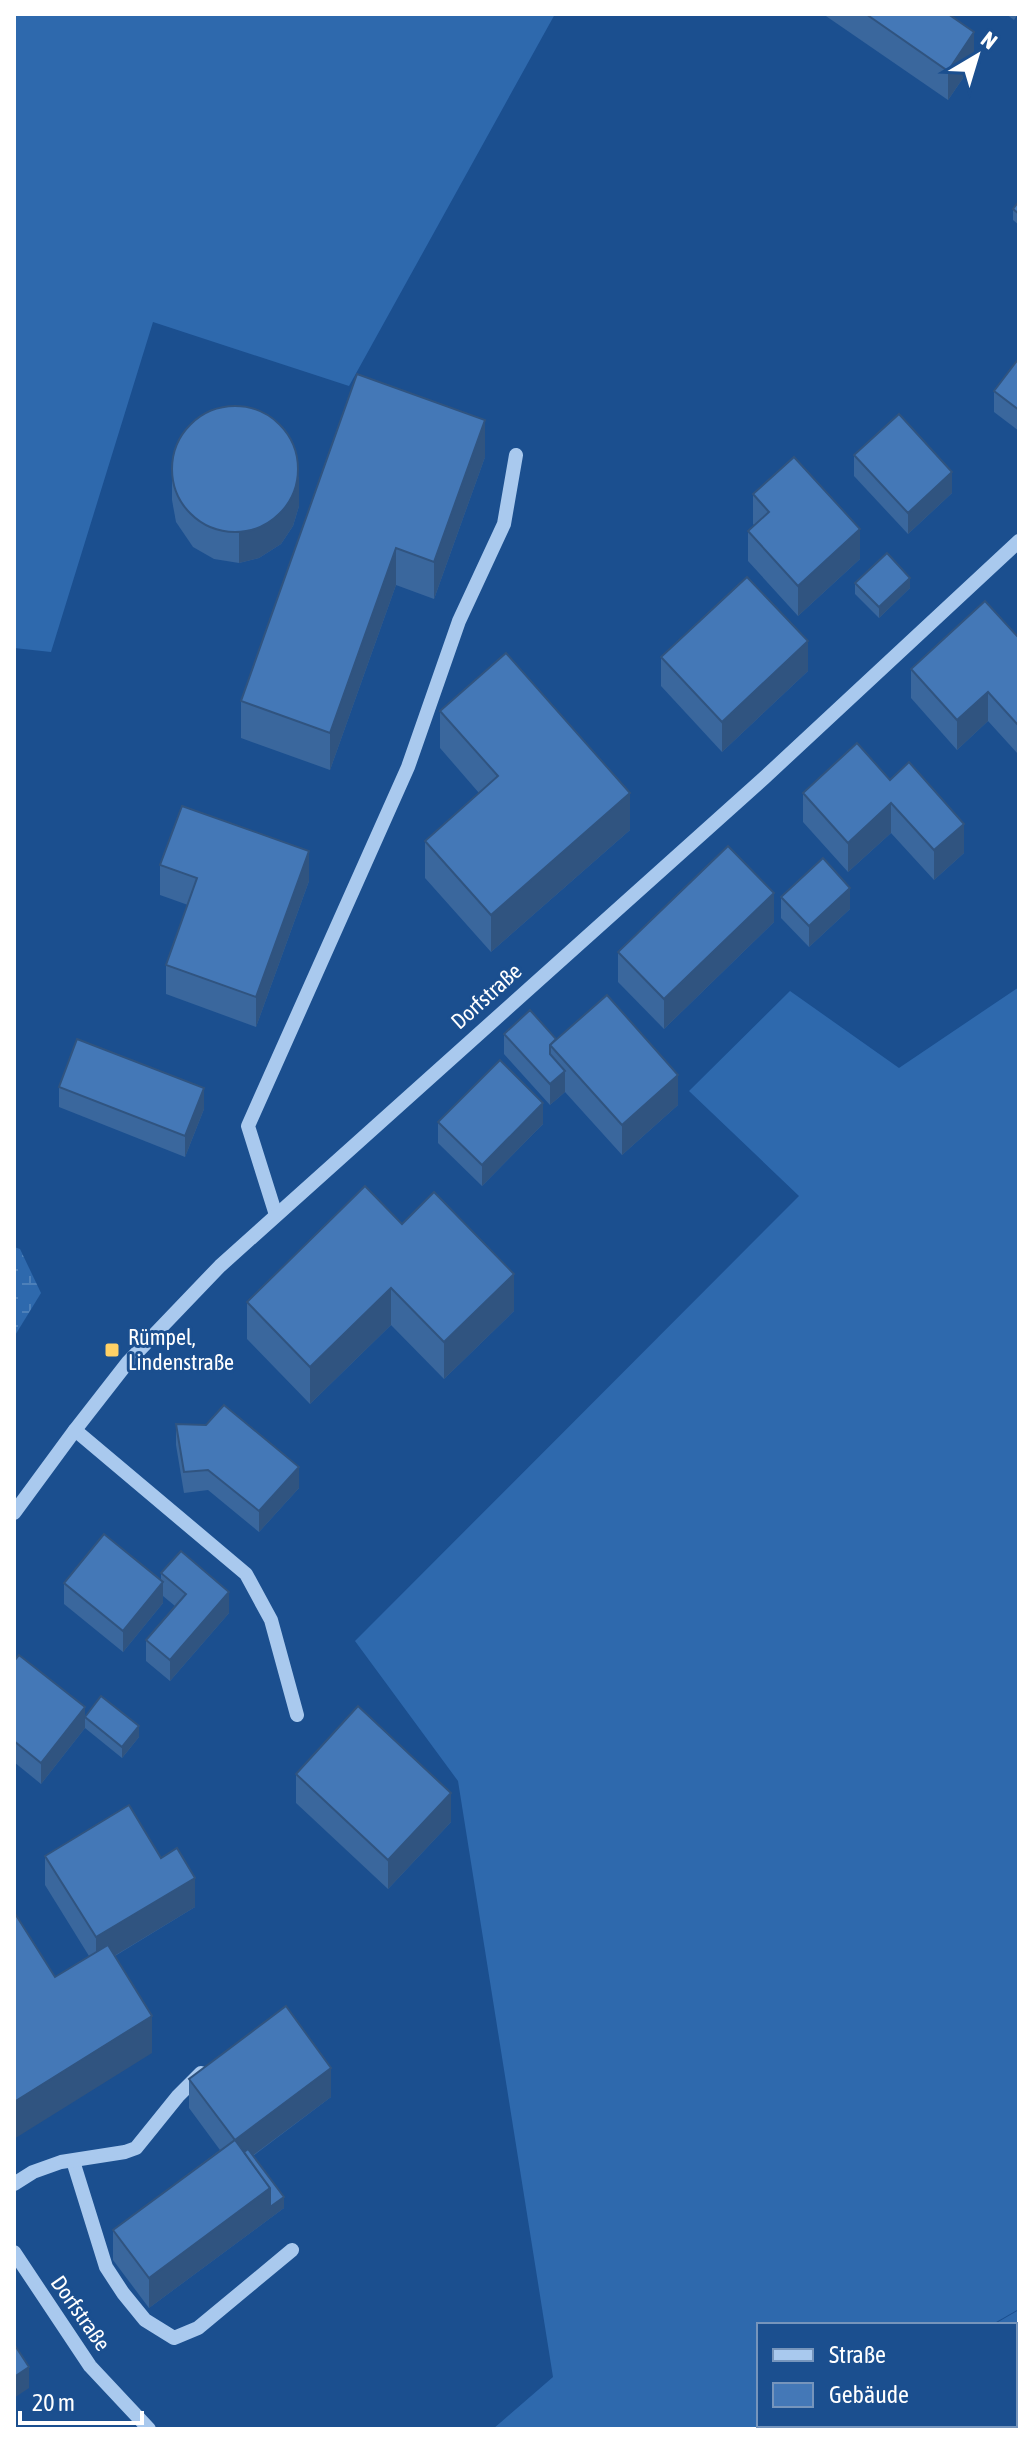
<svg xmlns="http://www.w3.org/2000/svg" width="1033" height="2443" font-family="'Asap Condensed',sans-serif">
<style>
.grass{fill:#2e69ad}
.forest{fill:url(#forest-firs)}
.wetland{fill:url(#wetland-marsh)}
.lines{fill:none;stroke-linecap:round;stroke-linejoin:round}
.minor{stroke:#a9c9ee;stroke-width:14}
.wall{fill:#3a679d}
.shaded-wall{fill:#305480}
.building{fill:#4478b7;stroke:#305480;stroke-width:2}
.poi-dot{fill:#ffd166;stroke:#1b4f8f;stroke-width:3}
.labels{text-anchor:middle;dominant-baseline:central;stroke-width:6;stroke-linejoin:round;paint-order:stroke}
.street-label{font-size:22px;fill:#fff;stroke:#1b4f8f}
.poi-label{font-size:22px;fill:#fff;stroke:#1b4f8f;text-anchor:start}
</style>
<defs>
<pattern id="forest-firs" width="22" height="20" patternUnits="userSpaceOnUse" patternTransform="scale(2)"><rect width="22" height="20" fill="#2e69ad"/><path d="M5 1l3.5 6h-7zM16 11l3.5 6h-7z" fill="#4d80b9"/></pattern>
<pattern id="wetland-marsh" width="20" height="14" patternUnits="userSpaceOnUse" patternTransform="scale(2)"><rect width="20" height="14" fill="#2e69ad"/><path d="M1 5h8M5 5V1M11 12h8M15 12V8" fill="none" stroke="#4d80b9"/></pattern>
</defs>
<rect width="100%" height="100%" fill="#1b4f8f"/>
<g class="grass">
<polygon points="14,14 555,14 349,386 153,322 51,652 14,648"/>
<polygon points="1019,987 1019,2309 991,2325 759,2325 759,2425 817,2425 810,2429 493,2429 553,2377 458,1781 355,1641 799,1196 689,1091 790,991 899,1068"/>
</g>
<polygon class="forest" points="1019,2310 1019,2429 813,2429 820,2425 1015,2425 1015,2325 993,2325"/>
<polygon class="wetland" points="14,1247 20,1249 41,1293 14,1337"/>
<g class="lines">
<g class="minor">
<polyline points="276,1215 248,1126 408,767 459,621 504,524 516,455"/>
<polyline points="75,1430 246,1574 271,1620 297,1715"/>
<polyline points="14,1513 75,1430 128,1362 220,1266 764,778 1019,541"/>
<polyline points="73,2161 106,2267 123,2293 145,2320 174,2338 198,2328 292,2250"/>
<polyline points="14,2184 33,2172 61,2162 125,2152 136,2148 178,2096 201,2073"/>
<polyline points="14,2252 90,2366 149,2429"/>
</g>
</g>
<g class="wall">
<polygon points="823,14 948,14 974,62 948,100"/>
<polygon points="1006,14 1018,14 1014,20"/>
<polygon points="1019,201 1019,225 1013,220 1013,209"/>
<polygon points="1019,358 1019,431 994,412 994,391"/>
<polygon points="854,455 952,493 908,534 854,476"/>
<polygon points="485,457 434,599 396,585 330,770 241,738 241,701"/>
<polygon points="172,470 299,506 293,526 281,544 259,558 239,563 214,559 193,547 176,522 172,500"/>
<polygon points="753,494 860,559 798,616 748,561 748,531 754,525 753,524"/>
<polygon points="855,583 910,588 879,618 855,594"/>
<polygon points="1019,638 1019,755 988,721 957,750 911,698 911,669"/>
<polygon points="661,657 808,671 722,752 661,686"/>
<polygon points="440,711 630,830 491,952 425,878 425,841 479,793 440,748"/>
<polygon points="890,780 964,853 934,880 891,833 848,872 803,822 803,793"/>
<polygon points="160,865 309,881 256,1027 166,994 166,965 188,905 160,895"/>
<polygon points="781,897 850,909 809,947 781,918"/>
<polygon points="774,922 664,1029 618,982 618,952"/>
<polygon points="504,1034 556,1039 678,1105 622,1155 565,1092 550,1105 504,1054"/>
<polygon points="59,1087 204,1109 185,1157 59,1107"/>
<polygon points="438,1122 543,1124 482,1186 438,1143"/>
<polygon points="402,1224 514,1311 444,1379 391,1325 310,1404 247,1339 247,1302"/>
<polygon points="176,1424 299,1488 259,1532 208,1490 184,1493 176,1445"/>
<polygon points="161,1573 229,1613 170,1681 146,1661 146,1640 175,1606 163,1596 163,1603 123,1652 64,1604 64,1583 161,1580"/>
<polygon points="14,1661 85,1728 41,1784 14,1762"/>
<polygon points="85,1717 139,1737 122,1758 85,1728"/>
<polygon points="296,1774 451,1822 388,1889 296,1803"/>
<polygon points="45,1856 161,1858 195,1907 115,1956 152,2053 55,1977 89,1956 45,1885"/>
<polygon points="189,2079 331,2097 253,2156 284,2208 149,2308 113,2260 113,2230 220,2150 189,2108"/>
</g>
<g class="shaded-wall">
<polygon points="974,32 974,62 948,100 948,71"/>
<polygon points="485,420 485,457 434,599 434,562"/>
<polygon points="952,472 952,493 908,534 908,513"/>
<polygon points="299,476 299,506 293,526 281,544 259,558 239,563 239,533"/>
<polygon points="860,529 860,559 798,616 798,586"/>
<polygon points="396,548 396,585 330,770 330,733"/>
<polygon points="910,578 910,588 879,618 879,607"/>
<polygon points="808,641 808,671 722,752 722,722"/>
<polygon points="988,692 988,721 957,750 957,720"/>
<polygon points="630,793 630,830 491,952 491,915"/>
<polygon points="891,803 891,833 848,872 848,843"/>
<polygon points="964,824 964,853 934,880 934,850"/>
<polygon points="309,851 309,881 256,1027 256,997"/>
<polygon points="850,888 850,909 809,947 809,926"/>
<polygon points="774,893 774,922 664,1029 664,999"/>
<polygon points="565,1071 565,1092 550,1105 550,1084"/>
<polygon points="678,1075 678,1105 622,1155 622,1125"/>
<polygon points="204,1088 204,1109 185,1157 185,1136"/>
<polygon points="543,1103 543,1124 482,1186 482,1165"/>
<polygon points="514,1274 514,1311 444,1379 444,1342"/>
<polygon points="391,1288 391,1325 310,1404 310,1367"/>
<polygon points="299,1467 299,1488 259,1532 259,1511"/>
<polygon points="163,1582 163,1603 123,1652 123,1631"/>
<polygon points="229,1592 229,1613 170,1681 170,1660"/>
<polygon points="85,1707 85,1728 41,1784 41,1763"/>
<polygon points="139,1726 139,1737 122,1758 122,1747"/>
<polygon points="451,1793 451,1822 388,1889 388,1860"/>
<polygon points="195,1878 195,1907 96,1967 96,1937"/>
<polygon points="152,2016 152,2053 14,2139 14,2102"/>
<polygon points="331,2068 331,2097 240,2165 235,2140"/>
<polygon points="270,2188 284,2197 284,2208 149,2308 149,2278"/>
<polygon points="29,2367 29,2388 14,2398 14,2377"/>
</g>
<g class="building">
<polygon points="866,14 948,14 974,32 948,71"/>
<polygon points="1019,201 1019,214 1013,209"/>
<polygon points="1019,358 1019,410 994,391"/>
<polygon points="357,374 485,420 434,562 396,548 330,733 241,701"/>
<circle cx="235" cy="469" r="63"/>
<polygon points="899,414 952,472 908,513 854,455"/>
<polygon points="794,457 860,529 798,586 748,531 769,512 753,494"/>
<polygon points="887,553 910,578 879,607 855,583"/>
<polygon points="747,577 808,641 722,722 661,657"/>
<polygon points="985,601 1019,638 1019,726 988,692 957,720 911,669"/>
<polygon points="506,653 630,793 491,915 425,841 498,776 440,711"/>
<polygon points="857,743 890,780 909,762 964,824 934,850 891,803 848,843 803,793"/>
<polygon points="182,806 309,851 256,997 166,965 197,878 160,865"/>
<polygon points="728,846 774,893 664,999 618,952"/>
<polygon points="823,858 850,888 809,926 781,897"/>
<polygon points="607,995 678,1075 622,1125 550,1045"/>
<polygon points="530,1010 556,1039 550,1045 550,1054 565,1071 550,1084 504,1034"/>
<polygon points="77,1039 204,1088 185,1136 59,1087"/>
<polygon points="500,1060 543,1103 482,1165 438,1122"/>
<polygon points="365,1186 402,1224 434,1192 514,1274 444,1342 391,1288 310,1367 247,1302"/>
<polygon points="224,1405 299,1467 259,1511 208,1470 184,1472 176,1424 206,1425"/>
<polygon points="104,1534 163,1582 123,1631 64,1583"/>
<polygon points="181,1551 229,1592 170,1660 146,1640 186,1594 161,1573"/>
<polygon points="19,1655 85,1707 41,1763 14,1741 14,1661"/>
<polygon points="101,1696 139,1726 122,1747 85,1717"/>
<polygon points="358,1706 451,1793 388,1860 296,1774"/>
<polygon points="129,1805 161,1858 177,1848 195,1878 96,1937 45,1856"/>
<polygon points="14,1912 55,1977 108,1945 152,2016 14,2102"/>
<polygon points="286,2006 331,2068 235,2140 189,2079"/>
<polygon points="235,2140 270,2188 149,2278 113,2230"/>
<polygon points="248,2149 284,2197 270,2207 270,2188 244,2152"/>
<polygon points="14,2344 29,2367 14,2377"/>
</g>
<rect class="poi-dot" x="104" y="1342" width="16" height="16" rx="4"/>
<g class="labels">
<g class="street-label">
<text transform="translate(486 996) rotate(-42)">Dorfstraße</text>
<text transform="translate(81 2313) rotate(55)">Dorfstraße</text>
</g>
<g class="poi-label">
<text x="128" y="1337">Rümpel,<tspan x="128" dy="25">Lindenstraße</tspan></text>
</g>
</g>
<rect width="1033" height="2443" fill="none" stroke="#ffffff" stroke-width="32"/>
<rect x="757" y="2323" width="260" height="104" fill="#1b4f8f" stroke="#7695bc" stroke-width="2"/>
<rect x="773" y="2349" width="40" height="12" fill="#a9c9ee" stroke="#7695bc" stroke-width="2"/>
<text x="829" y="2363" font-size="24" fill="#ffffff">Straße</text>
<rect x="773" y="2383" width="40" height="24" fill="#4478b7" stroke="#7695bc" stroke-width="2"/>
<text x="829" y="2403" font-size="24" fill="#ffffff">Gebäude</text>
<g transform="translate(977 56) rotate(38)" stroke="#1b4f8f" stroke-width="6" paint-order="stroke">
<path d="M0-6L14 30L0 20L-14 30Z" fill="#ffffff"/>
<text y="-12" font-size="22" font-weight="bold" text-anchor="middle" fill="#ffffff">N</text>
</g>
<path d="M20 2411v12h122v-12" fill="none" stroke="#ffffff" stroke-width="4"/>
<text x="32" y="2411" font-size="24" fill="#ffffff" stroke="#1b4f8f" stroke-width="6" paint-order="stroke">20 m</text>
</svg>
